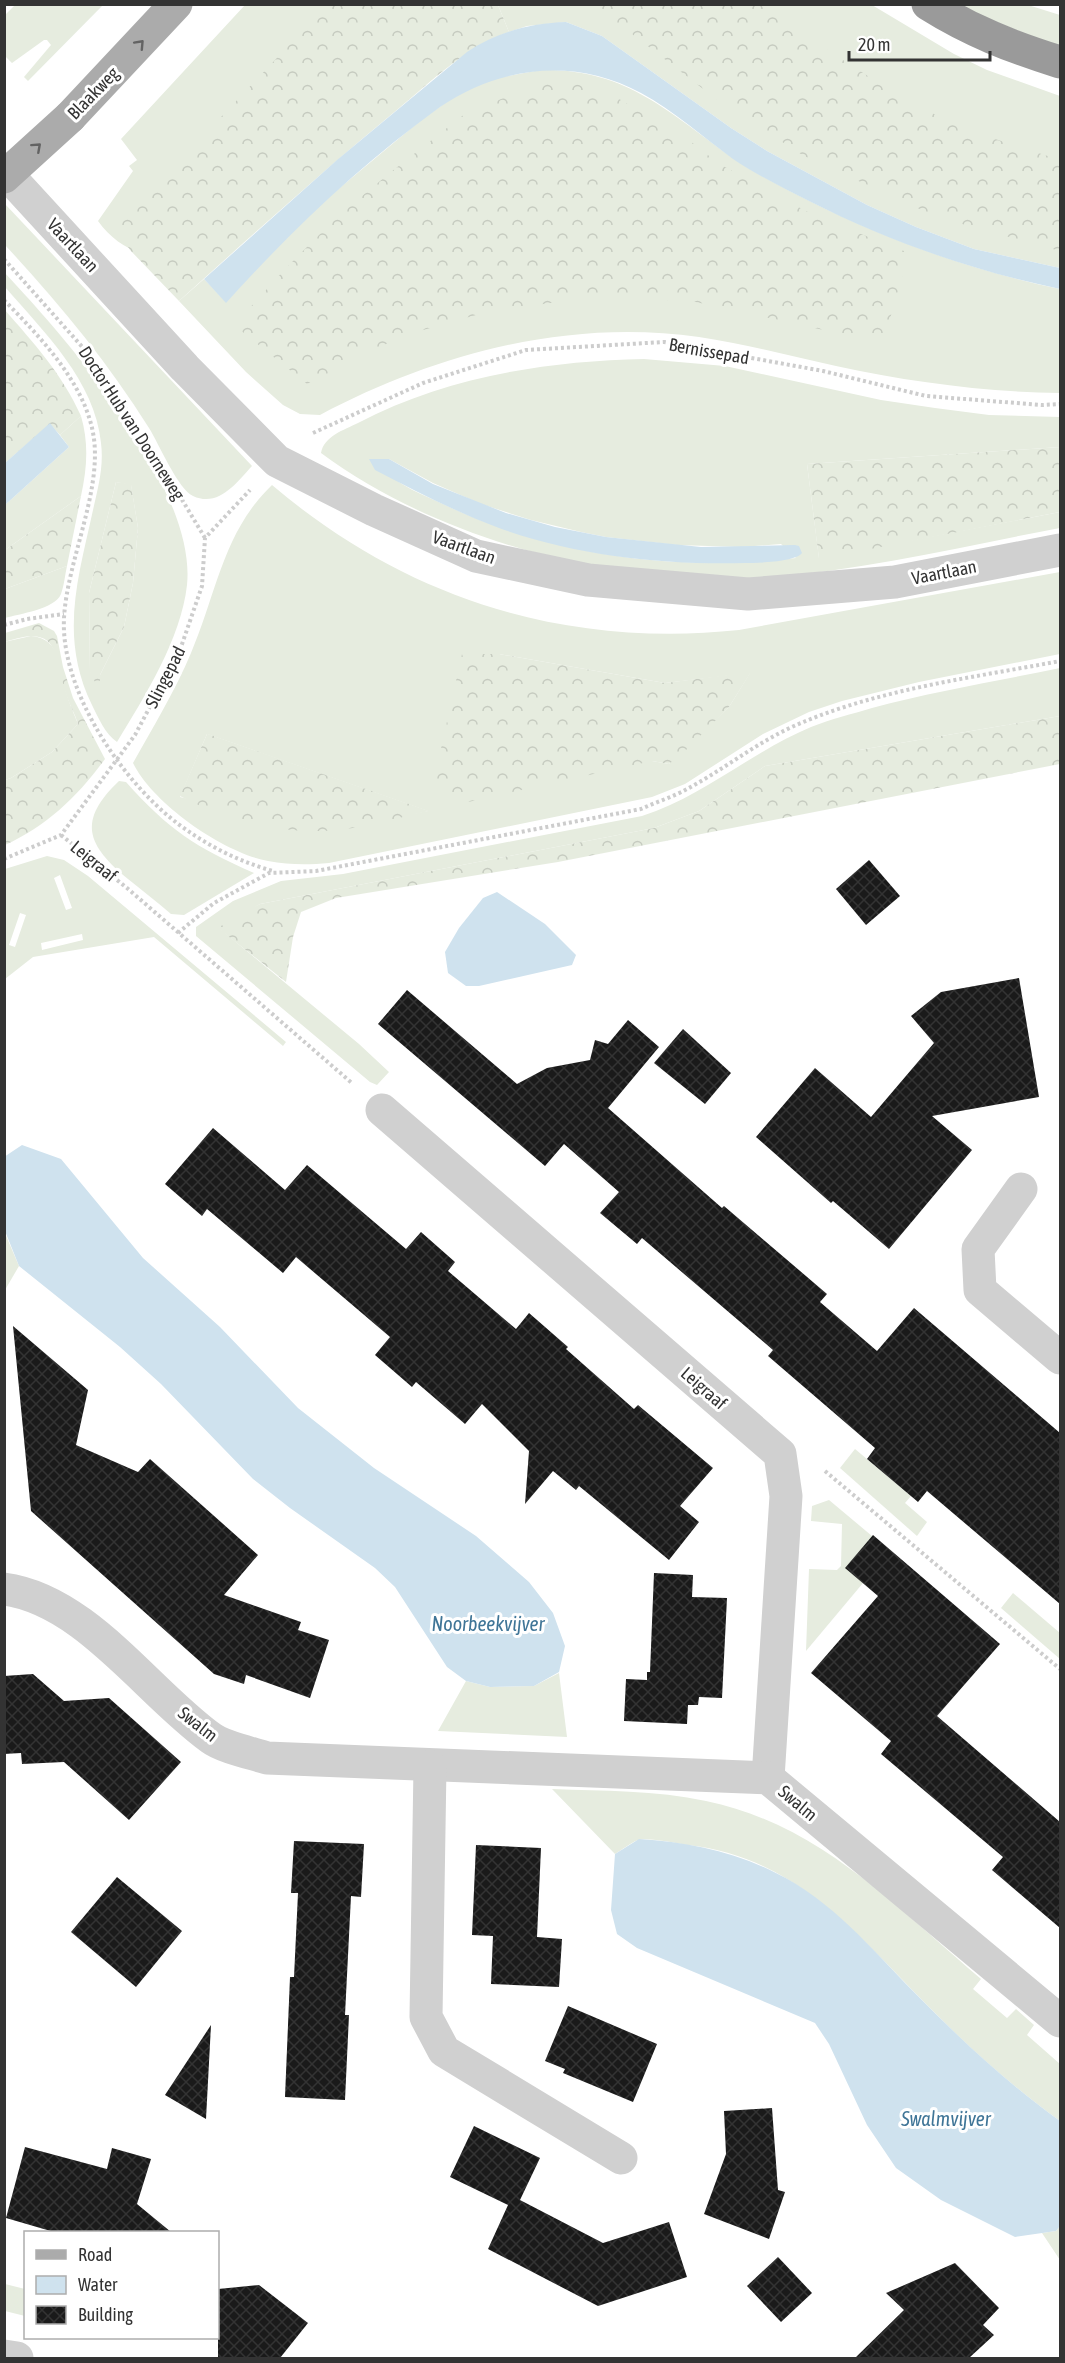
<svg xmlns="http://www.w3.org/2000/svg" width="1065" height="2363" font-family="'Asap Condensed',sans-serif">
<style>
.grass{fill:#e6ecdf;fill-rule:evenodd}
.forest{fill:url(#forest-crowns)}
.water{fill:#cfe2ee}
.building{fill:url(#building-cross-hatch)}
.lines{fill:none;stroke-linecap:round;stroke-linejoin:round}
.path{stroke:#cdcdcd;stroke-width:4;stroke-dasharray:3 3;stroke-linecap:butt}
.minor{stroke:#d0d0d0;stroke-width:33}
.major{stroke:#ababab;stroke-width:33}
.highway{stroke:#9a9a9a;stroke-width:33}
.major-bridge{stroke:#ababab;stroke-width:33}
.oneway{stroke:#636363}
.labels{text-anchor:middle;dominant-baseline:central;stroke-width:6;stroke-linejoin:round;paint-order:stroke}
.street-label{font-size:18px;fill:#333;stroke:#fff}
.water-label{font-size:20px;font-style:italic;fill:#3f7597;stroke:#fff}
</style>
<defs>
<pattern id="forest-crowns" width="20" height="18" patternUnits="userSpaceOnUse" patternTransform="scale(1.5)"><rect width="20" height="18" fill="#e6ecdf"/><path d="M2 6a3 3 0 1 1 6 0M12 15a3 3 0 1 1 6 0" fill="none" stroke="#c6cbc0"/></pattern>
<pattern id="building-cross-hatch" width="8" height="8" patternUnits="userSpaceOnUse" patternTransform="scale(1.5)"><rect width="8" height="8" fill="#1a1a1a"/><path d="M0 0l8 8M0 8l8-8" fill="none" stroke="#333"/></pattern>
</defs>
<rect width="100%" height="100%" fill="#fff"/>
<g class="grass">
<polygon points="15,5 15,4 103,5 28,81 24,77 51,45 47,40 44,40 12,63 5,56 5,15"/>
<path d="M245,5H453L144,255C124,247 110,238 98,221L133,171L129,166L137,160L121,139Z"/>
<polygon points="498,5 872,5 954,54 987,70 1060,96 1060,268 974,249 916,227 867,205 767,151 731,128 602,36 566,22 527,26 509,32"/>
<polygon points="956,5 1028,5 1060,15 1060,48"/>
<path d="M540,70C626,68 668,112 733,158C750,170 769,180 788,190C874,235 965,269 1060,289V393C985,392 910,382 836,366C790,356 746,344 699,337C568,318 435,354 320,415L300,414L283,405L246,372L179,301L204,279L226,302L271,253L324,201L421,120L458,94L477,85L497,78Z"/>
<path d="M5,204L252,466C237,482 219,508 193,496C178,489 159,444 149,428C107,361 58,302 5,245Z"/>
<path d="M4,272C67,339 197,488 187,585C181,639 145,696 117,742C105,734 98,717 92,705C59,637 78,579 93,510C98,488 104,466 101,443C95,381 44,332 5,287ZM116,482L131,485L138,528L133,583L124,627L100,675L90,672L89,593Z"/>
<path d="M644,359L725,366L881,400L935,408L989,415L1060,417V447L807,464L819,558L1060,512V528C964,546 867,570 769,577C621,588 441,542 321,453C324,436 344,430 358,423C446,377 546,361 644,359ZM370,459H389L433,483L481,504L531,520L581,532L606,537L677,545L741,547L781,544L796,558C677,572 552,556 443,504C430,498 415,492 402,484C391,477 380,467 370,459Z"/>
<path d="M81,416C89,444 87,468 81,496L5,550V505L69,447L60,435Z"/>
<path d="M272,485C406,599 565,648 739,630L1060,572V654L919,682L842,701L809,712L763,734L685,784L652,797L329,863C308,865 289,865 268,861C224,853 153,804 133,763C153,727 175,691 191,653C217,592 223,532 272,485ZM499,654L665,683L750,673L729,707L669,764L652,761ZM207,734L428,811L322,831L180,797Z"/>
<path d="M67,566C65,575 64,586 61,594C55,609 19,614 5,618V589Z"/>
<path d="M31,636C62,639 60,669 66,692C69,703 74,714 78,724L52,752L11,778L5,780L4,642Z"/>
<path d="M1060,668V716L765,766L699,811L654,828L260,904L219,928L359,1044L389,1072L377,1085L370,1082L196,936V927L233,901L281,881L343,874L642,816C704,796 751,752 811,727C831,719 852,714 872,708C934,691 998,681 1060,668Z"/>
<path d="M119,781L126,782C169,830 195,847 254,873L184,915L171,914C157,902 142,890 128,879C87,845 77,821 119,781Z"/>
<path d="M47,856L64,860L88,876L286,1042L283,1046L154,937L33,957L5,979V869ZM60,875L72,908L66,910L54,878ZM20,913L26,915L15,947L9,945ZM82,934L83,940L42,950L41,943Z"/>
<polygon points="4,1231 19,1266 5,1290 4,1290"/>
<polygon points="855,1449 911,1496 905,1503 927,1522 917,1536 840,1468"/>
<polygon points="829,1500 872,1536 863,1583 806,1651 809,1569 837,1570 841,1566 842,1524 811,1521 812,1506"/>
<polygon points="1013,1593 1060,1633 1060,1659 1001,1608"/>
<polygon points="559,1673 567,1737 438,1731 466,1681 490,1687 534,1686"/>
<path d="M552,1789C603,1791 656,1790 706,1801C819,1824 896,1907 981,1979L973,1989L1007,2018L1016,2009L1034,2025L1027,2035L1060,2064V2121C1017,2090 977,2055 940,2018C864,1944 802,1857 687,1845C676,1843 648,1837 638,1840C630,1843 622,1850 615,1854Z"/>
<polygon points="1060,2226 1060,2260 1042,2233 1056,2231"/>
<polygon points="5,2284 25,2289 25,2316 5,2311"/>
</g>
<g class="forest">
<path d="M327,5H498L509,32C466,47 433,80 398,109C323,171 251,236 179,301L130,250L116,228Z"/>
<polygon points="591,5 764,5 829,51 888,89 936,115 986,136 1060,160 1060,251 937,217 804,156 720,102 623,27"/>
<polygon points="544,82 572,83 609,93 690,141 718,163 771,193 818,217 909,253 883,343 691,301 584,298 483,313 402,336 307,384 234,325 286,268 338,216 391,172 466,113"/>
<path d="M4,309C33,342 63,375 81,416L60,435L50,424L5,463Z"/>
<polygon points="1060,447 1060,512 819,559 807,464"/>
<polygon points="116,482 131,484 138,528 133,583 124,627 100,675 100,692 90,672 89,593"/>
<polygon points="81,496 67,566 5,589 5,550"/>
<path d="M39,623L54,631L57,636L63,667L73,698L105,759C78,796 47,826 5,845V780L11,778L52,752L78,724C75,714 69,704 66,694C54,654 60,623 5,642V633Z"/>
<polygon points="462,654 499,654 665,683 751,672 729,707 683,753 669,764 652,761 459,804 434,780"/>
<polygon points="1060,716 1060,764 558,862 336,898 301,912 293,937 286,982 218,928 244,911 260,904 654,828 699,811 765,766"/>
<path d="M207,734H208L429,811C396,818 355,831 321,831C271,832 224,819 180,796Z"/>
</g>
<g class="water">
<path d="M566,22L602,36L731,128L767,151L867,205L916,227L974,249L1060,268V289C973,271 888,241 809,201C783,188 757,175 733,159C703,137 674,111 641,93C575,57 500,66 440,107C360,165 293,229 226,303L204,279L337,160L467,52C497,32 531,23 566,22Z"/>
<polygon points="50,423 69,447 5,505 5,463"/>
<path d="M369,459H389L433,484L506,513L555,527L606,537L701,547L795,545L799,546L802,553C795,562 758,563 745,563C663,565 577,556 499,528C456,512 415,491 375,470Z"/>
<polygon points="497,892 545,924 576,955 572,965 479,986 466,986 448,973 445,952 459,928 483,898"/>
<polygon points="22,1145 61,1159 143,1258 220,1327 298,1408 374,1468 476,1536 529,1582 553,1613 565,1646 559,1672 534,1686 490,1687 466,1681 447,1667 395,1587 375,1568 290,1508 253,1479 161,1384 120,1347 19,1266 5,1231 4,1157"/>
<path d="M639,1839C687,1842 733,1851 776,1873C831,1900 871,1948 913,1991C959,2038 1007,2083 1060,2121V2226L1056,2231L1015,2237L941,2200L896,2168L867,2125L829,2044L815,2023L637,1948L617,1934L611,1910L615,1854Z"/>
</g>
<g class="building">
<polygon points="869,860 900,896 866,925 836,889"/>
<polygon points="1019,978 1039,1097 932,1116 972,1150 889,1249 833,1201 831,1203 756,1137 815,1068 871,1117 934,1043 911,1016 941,992"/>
<polygon points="407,990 517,1084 547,1068 590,1060 595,1040 608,1044 628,1020 659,1047 608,1108 722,1208 724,1206 827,1294 820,1302 877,1351 914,1308 1060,1433 1060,1604 927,1491 918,1502 867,1459 875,1448 768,1356 773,1350 642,1238 637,1244 600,1213 619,1192 564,1144 545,1166 378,1024"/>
<polygon points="683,1029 731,1073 705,1104 654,1063"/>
<polygon points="213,1128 285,1190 307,1165 406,1249 421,1232 455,1262 448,1271 516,1329 529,1313 568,1347 566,1349 634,1409 638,1405 713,1468 680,1506 699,1522 669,1560 579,1486 576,1490 553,1471 525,1504 529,1451 482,1404 465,1424 416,1382 412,1387 375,1355 390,1337 296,1257 283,1273 207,1209 202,1216 165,1184"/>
<polygon points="13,1326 88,1390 76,1445 138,1472 150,1459 258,1555 224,1595 301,1622 298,1630 329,1640 310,1698 246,1675 244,1684 214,1674 31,1511"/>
<polygon points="873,1535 1000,1644 937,1716 1060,1822 1060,1928 992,1870 1003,1857 881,1754 891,1741 811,1673 878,1596 845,1568"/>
<polygon points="654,1573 693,1575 692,1597 727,1598 722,1698 699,1697 698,1705 688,1705 687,1724 624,1721 626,1679 647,1680 647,1672 650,1672"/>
<polygon points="33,1674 64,1701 109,1698 181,1762 129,1820 64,1762 22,1764 21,1753 4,1754 4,1676"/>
<polygon points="294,1841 364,1844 361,1897 351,1896 345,2015 349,2015 345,2100 285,2097 290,1977 294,1977 298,1893 291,1893"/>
<polygon points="476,1845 541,1848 537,1937 562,1939 559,1987 491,1984 493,1936 472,1935"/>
<polygon points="117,1877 182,1931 136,1987 71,1932"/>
<polygon points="568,2006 657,2044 633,2102 563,2073 565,2069 545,2061"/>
<polygon points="211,2025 206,2119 165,2095"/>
<polygon points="772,2108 778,2190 785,2192 769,2239 704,2214 726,2154 724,2111"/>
<polygon points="474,2126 540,2158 520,2200 603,2243 669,2222 687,2277 598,2306 488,2249 508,2205 450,2177"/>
<polygon points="25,2147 107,2169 112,2148 151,2159 137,2204 171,2232 54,2232 6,2218"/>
<polygon points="778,2257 812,2293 781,2322 747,2286"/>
<polygon points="955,2263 999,2308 983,2325 994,2335 969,2358 855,2358 904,2310 886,2293"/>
<polygon points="259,2285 308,2323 280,2358 218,2358 218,2289"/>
</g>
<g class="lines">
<g class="path">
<polyline points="4,259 93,359 148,443 205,538"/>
<path d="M4,300C41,338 87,385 94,439C101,494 67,562 64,618C60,694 129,793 191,833C216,850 244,863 273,871"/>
<polyline points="313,433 423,383 526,350 664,342 823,371 926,396 1042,405 1060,404"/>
<polyline points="4,625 27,619 64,614"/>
<polyline points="61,835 127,888 353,1084"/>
<polyline points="4,859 61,835 135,735 180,650 202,586 205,538 250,490"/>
<path d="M178,933L214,903L269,873L316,871L641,809C656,802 673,797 687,789C723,770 756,743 794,726C878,689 971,678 1060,661"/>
<polyline points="825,1471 1060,1669"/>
</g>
<g class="minor">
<polyline points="4,171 185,368 277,461 374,510 476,556 588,580 748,594 895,582 1060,550"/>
<polyline points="382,1110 780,1454 786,1496 768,1778"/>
<polyline points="1021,1189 978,1249 980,1290 1060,1358"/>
<path d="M4,1589C86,1600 147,1692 211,1738C223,1747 251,1753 267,1758L768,1778L1060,2021"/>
<polyline points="430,1766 426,2017 444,2051 621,2158"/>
<polyline points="4,2356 17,2358"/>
</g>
<polyline class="major" points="70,117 176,4"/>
<path class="highway" d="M928,4C971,31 1012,47 1060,62"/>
<polyline class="major-bridge" points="4,177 70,117"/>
</g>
<defs><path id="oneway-chevron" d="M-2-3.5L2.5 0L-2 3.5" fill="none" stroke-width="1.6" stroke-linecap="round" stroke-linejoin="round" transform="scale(1.5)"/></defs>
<g class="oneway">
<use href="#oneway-chevron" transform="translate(140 44) rotate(-47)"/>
<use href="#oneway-chevron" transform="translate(37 147) rotate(-42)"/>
</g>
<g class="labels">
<g class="street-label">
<text transform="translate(93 93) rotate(-46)">Blaakweg</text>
<text transform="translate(73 245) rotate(47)">Vaartlaan</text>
<text transform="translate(709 351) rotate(10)">Bernissepad</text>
<text transform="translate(132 423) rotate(57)">Doctor Hub van Doorneweg</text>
<text transform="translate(464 547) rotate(20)">Vaartlaan</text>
<text transform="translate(944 572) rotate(-11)">Vaartlaan</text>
<text transform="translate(165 677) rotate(-63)">Slingepad</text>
<text transform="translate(94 861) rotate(39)">Leigraaf</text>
<text transform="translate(704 1388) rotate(41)">Leigraaf</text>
<text transform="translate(198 1724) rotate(38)">Swalm</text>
<text transform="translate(798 1803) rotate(40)">Swalm</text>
</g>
<g class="water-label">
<text x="488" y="1623">Noorbeekvijver</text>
<text x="946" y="2118">Swalmvijver</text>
</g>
</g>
<rect width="1065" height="2363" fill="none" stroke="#333333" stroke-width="12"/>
<rect x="24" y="2231" width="195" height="108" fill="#ffffff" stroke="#adadad" stroke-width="1.5"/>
<rect x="36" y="2250" width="30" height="9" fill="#ababab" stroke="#adadad" stroke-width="1.5"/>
<text x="78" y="2261" font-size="18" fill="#333333">Road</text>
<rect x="36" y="2276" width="30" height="18" fill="#cfe2ee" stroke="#adadad" stroke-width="1.5"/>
<text x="78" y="2291" font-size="18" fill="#333333">Water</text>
<rect x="36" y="2306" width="30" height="18" fill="url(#building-cross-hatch)" stroke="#adadad" stroke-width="1.5"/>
<text x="78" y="2321" font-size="18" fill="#333333">Building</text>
<path d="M849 51v9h141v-9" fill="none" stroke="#333333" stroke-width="3"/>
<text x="858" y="51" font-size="18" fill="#333333" stroke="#ffffff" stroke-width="4.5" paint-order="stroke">20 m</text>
</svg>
